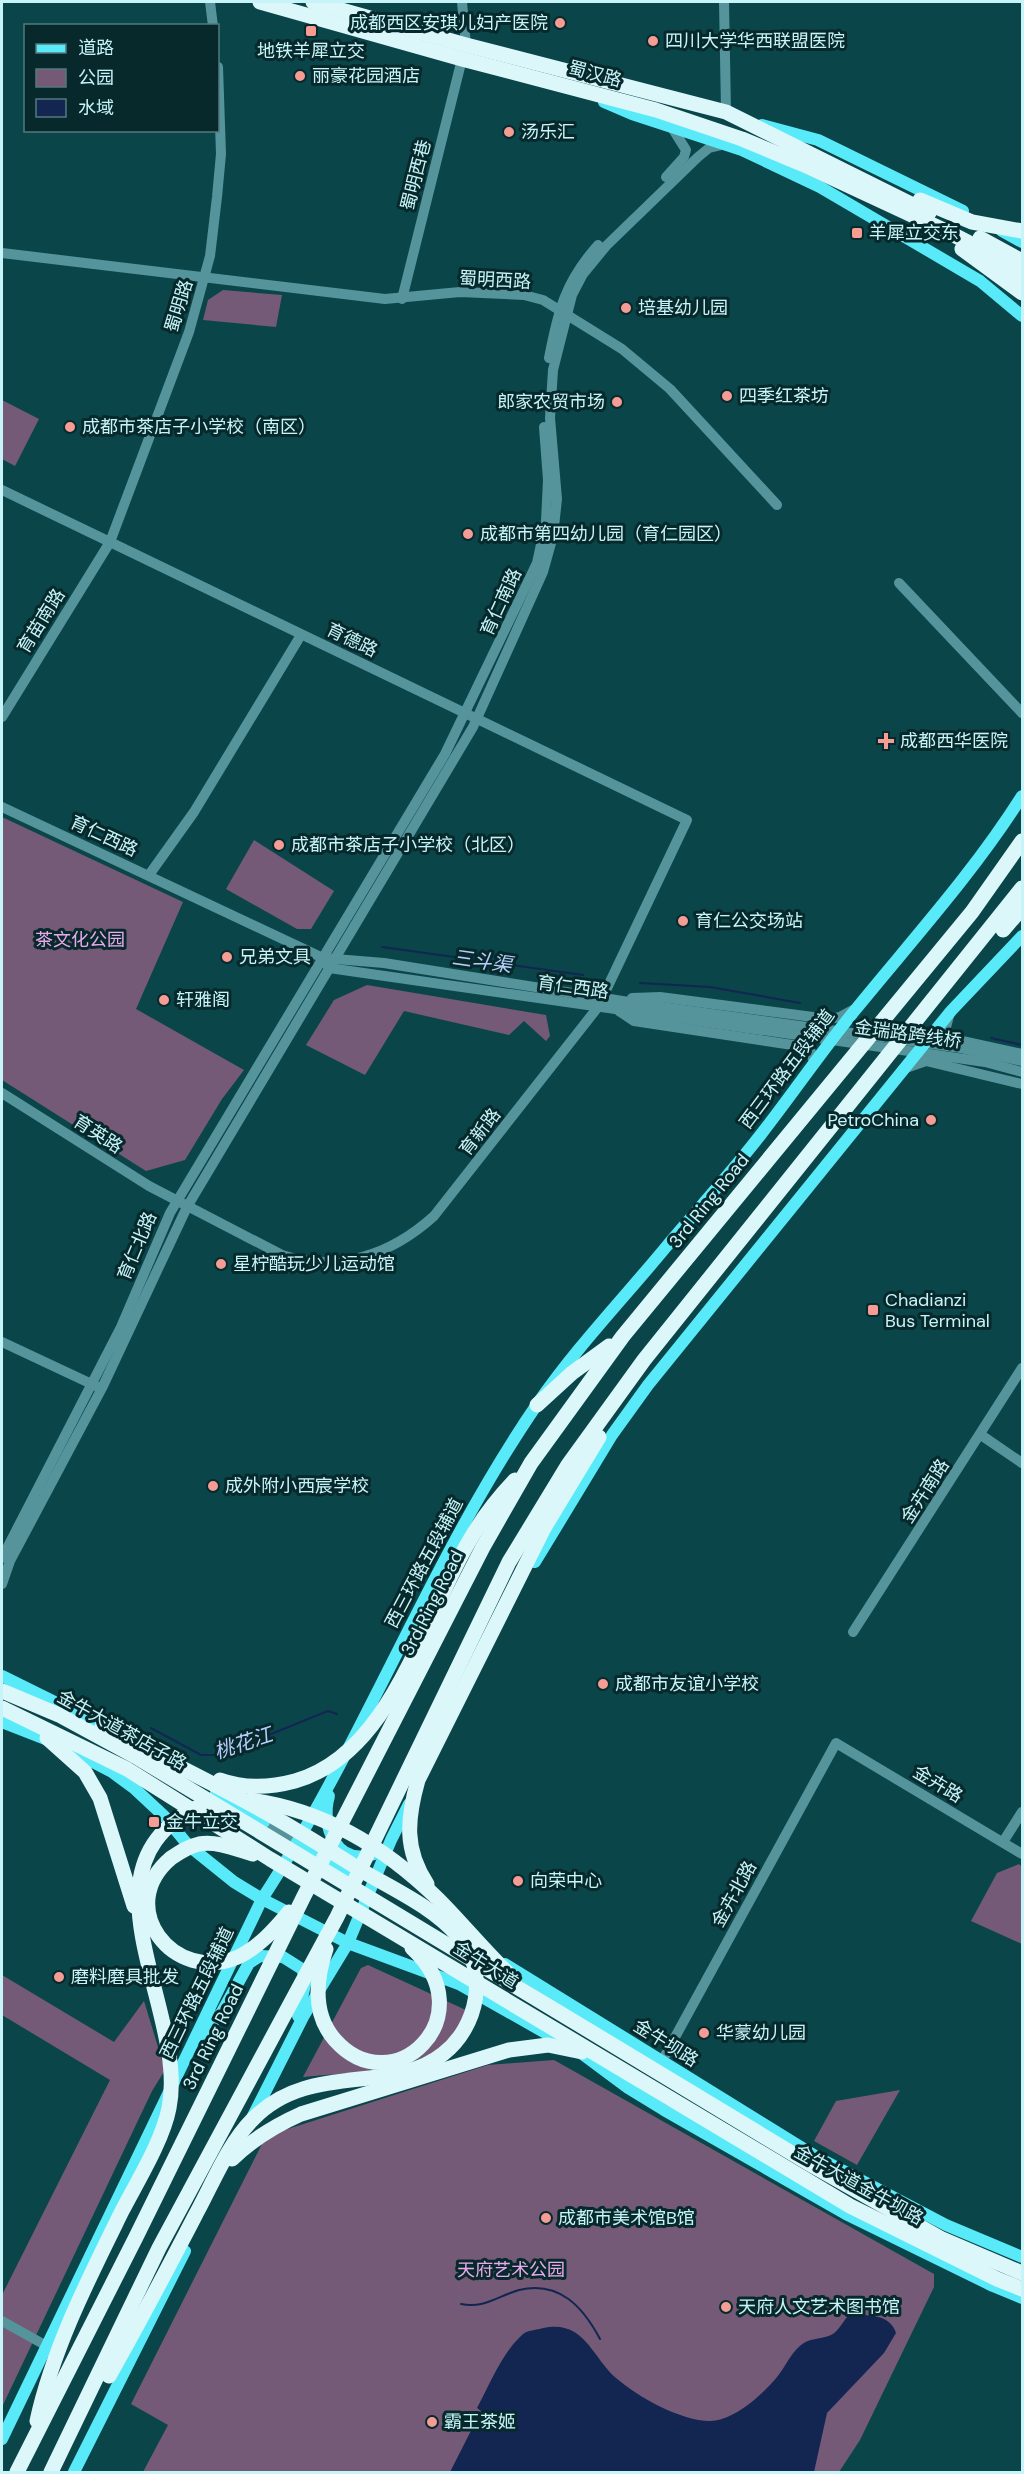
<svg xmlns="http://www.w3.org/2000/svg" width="1024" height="2474" font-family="'DM Sans','Noto Sans SC',sans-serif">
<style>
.green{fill:#755a77}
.water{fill:#132652}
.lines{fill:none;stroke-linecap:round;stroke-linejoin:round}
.stream{stroke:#132652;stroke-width:2}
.minor{stroke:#55949b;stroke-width:10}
.major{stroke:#59eaf9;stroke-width:12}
.highway{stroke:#dbf7fa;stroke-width:15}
.poi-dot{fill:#f59c95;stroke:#07292c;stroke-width:2}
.labels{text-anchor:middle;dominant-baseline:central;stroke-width:6;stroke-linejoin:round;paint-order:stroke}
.poi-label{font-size:18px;fill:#c7f4f9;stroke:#07292c;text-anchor:start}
.street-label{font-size:18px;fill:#c7f4f9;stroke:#07292c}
.park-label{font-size:18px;fill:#e9a9ec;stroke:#07292c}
.water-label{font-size:20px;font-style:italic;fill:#b7cdfb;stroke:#07292c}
</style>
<rect width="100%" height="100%" fill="#0a454a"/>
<g class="green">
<polygon points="223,290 282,295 276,327 203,320 208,300"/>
<polygon points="2,400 39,419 15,466 2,459"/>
<polygon points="2,817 183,902 136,1009 244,1070 222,1099 185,1160 146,1171 2,1080"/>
<polygon points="254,840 334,891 311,929 297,929 226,889"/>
<polygon points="367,985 546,1015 550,1036 546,1041 524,1021 509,1035 404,1011 365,1075 306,1045 334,1000"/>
<polygon points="1019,1864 1022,1867 1022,1944 971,1921 997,1873"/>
<path d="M368,1965L468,2011C461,2021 455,2033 447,2042C418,2072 342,2073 303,2077L361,1968Z"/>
<polygon points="2,1975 114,2042 144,2001 165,2070 152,2091 2,2407 2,2295 110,2080 2,2015"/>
<polygon points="554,2060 934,2274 934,2287 860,2440 839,2472 143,2472 168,2425 131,2404 266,2136 488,2065"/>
<polygon points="900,2090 857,2165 814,2141 836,2101"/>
</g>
<path class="water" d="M849,2315C866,2315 890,2313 896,2333L884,2353L827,2413L814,2472H450L481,2411L477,2408C490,2384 502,2353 522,2335C527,2330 537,2330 543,2328C584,2319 592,2357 616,2378C638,2397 681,2421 710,2421C734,2421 763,2394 777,2377C786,2366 790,2354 801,2345C811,2337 820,2340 831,2335C838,2332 843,2321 849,2315Z"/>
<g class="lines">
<g class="stream">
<polyline points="382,947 583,975"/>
<polyline points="640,983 710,987 800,1003"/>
<polyline points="991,1038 1022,1045"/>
<polyline points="151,1728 201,1755 219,1755 328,1711 337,1714"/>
<path d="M461,2304C484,2309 498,2296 519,2290C559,2280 583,2307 600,2339"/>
</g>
<g class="minor">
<polyline points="210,2 213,26"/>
<polyline points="462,2 466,45"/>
<polyline points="724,2 726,112"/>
<polyline points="666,177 684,157 686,150 671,126"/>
<polyline points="2,253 385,299 460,292 524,295 543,300 622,349 670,389 777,505"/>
<polyline points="402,299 462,59"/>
<path d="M549,358C558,311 565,282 598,245"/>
<path d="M2,490L687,820L598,1007L434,1216C391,1255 338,1273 282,1255L149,1186L2,1093"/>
<polyline points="899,583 1022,713"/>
<polyline points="2,717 110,542 189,332 210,256 217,197 221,154 218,67"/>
<polyline points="2,807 323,958 384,963 654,1006 961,1048 1022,1061"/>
<polyline points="149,875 194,812 301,635"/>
<polyline points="326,964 329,968 985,1062 1022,1072"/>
<polyline points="632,998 660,997 828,1019 840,1017 853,1010"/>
<polyline points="619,1011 634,1021 806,1047 811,1052 814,1063"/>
<polyline points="949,1016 945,1031 953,1039 1022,1054"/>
<polyline points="903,1069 926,1061 1022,1084"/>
<polyline points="2,1342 98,1387"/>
<polyline points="981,1435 1022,1463"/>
<polyline points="2,1558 121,1327 170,1213 445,754 537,563 546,521 548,480 544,427"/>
<polyline points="2,1584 10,1561 102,1388 187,1207 473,727 543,572 553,536 557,499 550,418 553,370 572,295 583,274 606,246 698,157 709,148 726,144"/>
<polyline points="853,1632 1022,1368"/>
<polyline points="264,1822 298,1844"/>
<polyline points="1003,1842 1022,1812"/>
<polyline points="662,2061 836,1743 1022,1854"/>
<polyline points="2,2321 45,2345"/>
</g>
<g class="major">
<polyline points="604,102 632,114 742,150 820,187 980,281 1022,316"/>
<polyline points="762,125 818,140 963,211"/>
<polyline points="1002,231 1022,242"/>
<polyline points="535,1562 612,1435 648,1385 951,1011 1022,936"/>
<polyline points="2,1676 109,1729"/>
<polyline points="2,1722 58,1744 112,1772 135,1789 165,1817 188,1845 234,1882 262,1899 348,1943 459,1984 558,2040"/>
<polyline points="216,1793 264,1822"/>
<path d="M329,1796C320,1826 337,1867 374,1854"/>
<polyline points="298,1844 356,1875"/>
<polyline points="505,1964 817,2157 946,2225 1022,2257"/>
<polyline points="202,2034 222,2012 249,1963 260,1956 283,1957 302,1969 306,1980 298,2016"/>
<polyline points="581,2053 628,2088 664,2110 846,2214 993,2286 1022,2298"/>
<polyline points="252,2118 303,2017 348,1943 391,1840 409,1804"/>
<path d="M2,2439L262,1899C365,1741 430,1560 538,1403C576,1348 623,1299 666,1247C698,1209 732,1172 762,1133C794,1092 823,1049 856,1009C913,939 974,872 1022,796"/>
<polyline points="74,2472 185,2251"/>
</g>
<g class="highway">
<polyline points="260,2 462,59 656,110 742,139 802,164 946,231 977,247 1022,277"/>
<polyline points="313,2 466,45 726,112 929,213"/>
<polyline points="920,200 972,222 1022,231"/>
<polyline points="980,238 1022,261"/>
<polyline points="962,249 1022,293"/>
<polyline points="1003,930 1022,908"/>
<polyline points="537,1405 572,1373 609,1346"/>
<polyline points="2,1691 59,1715 138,1758 813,2166 942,2239 1022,2273"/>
<polyline points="2,1708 127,1769 270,1859 850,2206 997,2279 1022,2289"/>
<path d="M102,1727C156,1756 212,1782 265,1812C299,1831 332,1852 364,1872C397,1891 434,1908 459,1937C489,1972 478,2027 443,2054C392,2095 309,2061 253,2119C228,2144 213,2183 196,2214C168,2268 139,2323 109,2376"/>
<polyline points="47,1738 85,1772 100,1798 134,1906"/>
<path d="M220,1780C245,1789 269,1788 295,1781C393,1753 423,1617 471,1538C483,1517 498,1498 515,1480"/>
<path d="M250,1800C324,1810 385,1847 438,1899C464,1925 487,1954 514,1979"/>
<path d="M253,1854C236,1849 217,1841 199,1844C189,1846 180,1852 171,1858C113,1907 174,1985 238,1957C259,1947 275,1929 289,1912"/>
<path d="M427,1884C404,1849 407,1819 418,1780L544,1528L599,1437"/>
<path d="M326,1949C316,1979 312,2014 335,2040C393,2105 486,2016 412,1948"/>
<path d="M232,2159C253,2139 274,2126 301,2114L509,2050L548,2045L582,2052"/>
<path d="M37,2421C53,2348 89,2278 122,2211C137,2182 163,2140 169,2108C189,2011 71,1866 200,1806"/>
<polyline points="17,2472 136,2237 304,1896 483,1547 531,1463 623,1336 972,912 1022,841"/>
<polyline points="51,2472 159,2248 337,1917 509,1562 568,1465 644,1360 1022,888"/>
</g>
</g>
<g class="poi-dot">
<circle cx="560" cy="23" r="6"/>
<rect x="305" y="25" width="12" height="12" rx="3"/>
<circle cx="653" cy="41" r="6"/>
<circle cx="300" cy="76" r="6"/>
<circle cx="509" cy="132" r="6"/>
<rect x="851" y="227" width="12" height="12" rx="3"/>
<circle cx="626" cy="308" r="6"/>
<circle cx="727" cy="396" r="6"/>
<circle cx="617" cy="402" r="6"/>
<circle cx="70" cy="427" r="6"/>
<circle cx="468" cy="534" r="6"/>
<path d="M883 732h6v6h6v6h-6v6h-6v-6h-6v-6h6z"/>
<circle cx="279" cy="845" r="6"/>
<circle cx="683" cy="921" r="6"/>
<circle cx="227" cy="957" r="6"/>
<circle cx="164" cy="1000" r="6"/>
<circle cx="931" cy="1120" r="6"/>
<circle cx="221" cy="1264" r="6"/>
<rect x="867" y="1304" width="12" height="12" rx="3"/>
<circle cx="213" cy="1486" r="6"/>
<circle cx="603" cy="1684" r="6"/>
<rect x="148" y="1816" width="12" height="12" rx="3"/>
<circle cx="518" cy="1881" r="6"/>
<circle cx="59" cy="1977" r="6"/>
<circle cx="704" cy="2033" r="6"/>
<circle cx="546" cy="2218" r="6"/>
<circle cx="726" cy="2307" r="6"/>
<circle cx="432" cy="2422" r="6"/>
</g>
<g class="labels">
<g class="poi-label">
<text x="548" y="23" text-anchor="end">成都西区安琪儿妇产医院</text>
<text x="665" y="41">四川大学华西联盟医院</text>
<text x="311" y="51" text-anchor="middle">地铁羊犀立交</text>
<text x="312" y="76">丽豪花园酒店</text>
<text x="521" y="132">汤乐汇</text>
<text x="869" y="233">羊犀立交东</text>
<text x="638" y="308">培基幼儿园</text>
<text x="739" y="396">四季红茶坊</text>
<text x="605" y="402" text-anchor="end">郎家农贸市场</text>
<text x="82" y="427">成都市茶店子小学校（南区）</text>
<text x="480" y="534">成都市第四幼儿园（育仁园区）</text>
<text x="900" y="741">成都西华医院</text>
<text x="291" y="845">成都市茶店子小学校（北区）</text>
<text x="695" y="921">育仁公交场站</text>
<text x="239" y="957">兄弟文具</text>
<text x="176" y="1000">轩雅阁</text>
<text x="919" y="1120" text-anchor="end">PetroChina</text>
<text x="233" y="1264">星柠酷玩少儿运动馆</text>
<text x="885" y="1300">Chadianzi<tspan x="885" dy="21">Bus Terminal</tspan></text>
<text x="225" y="1486">成外附小西宸学校</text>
<text x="615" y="1684">成都市友谊小学校</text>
<text x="166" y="1822">金牛立交</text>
<text x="530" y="1881">向荣中心</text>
<text x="71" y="1977">磨料磨具批发</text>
<text x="716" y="2033">华蒙幼儿园</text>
<text x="558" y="2218">成都市美术馆B馆</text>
<text x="738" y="2307">天府人文艺术图书馆</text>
<text x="444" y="2422">霸王茶姬</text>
</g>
<g class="street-label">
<text transform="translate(595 74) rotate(15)">蜀汉路</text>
<text transform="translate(416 175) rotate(-76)">蜀明西巷</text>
<text transform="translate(495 280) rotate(3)">蜀明西路</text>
<text transform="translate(179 306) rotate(-73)">蜀明路</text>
<text transform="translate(501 602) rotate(-65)">育仁南路</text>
<text transform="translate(41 621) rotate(-58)">育苗南路</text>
<text transform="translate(352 640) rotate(26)">育德路</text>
<text transform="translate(104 836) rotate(25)">育仁西路</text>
<text transform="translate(573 987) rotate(8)">育仁西路</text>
<text transform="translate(908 1034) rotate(8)">金瑞路跨线桥</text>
<text transform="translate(787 1069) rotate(-53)">西三环路五段辅道</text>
<text transform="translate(480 1132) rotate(-52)">育新路</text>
<text transform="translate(98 1134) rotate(33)">育英路</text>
<text transform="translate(709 1201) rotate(-51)">3rd Ring Road</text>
<text transform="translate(137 1246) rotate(-67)">育仁北路</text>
<text transform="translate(925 1491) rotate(-57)">金卉南路</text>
<text transform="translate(424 1563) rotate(-62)">西三环路五段辅道</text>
<text transform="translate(432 1603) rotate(-63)">3rd Ring Road</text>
<text transform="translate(122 1730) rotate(29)">金牛大道茶店子路</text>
<text transform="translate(938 1784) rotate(31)">金卉路</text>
<text transform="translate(734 1894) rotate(-61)">金卉北路</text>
<text transform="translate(486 1965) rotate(32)">金牛大道</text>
<text transform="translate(197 1993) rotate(-64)">西三环路五段辅道</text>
<text transform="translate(213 2037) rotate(-64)">3rd Ring Road</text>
<text transform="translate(666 2043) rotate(32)">金牛坝路</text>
<text transform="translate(859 2185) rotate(29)">金牛大道金牛坝路</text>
</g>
<g class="park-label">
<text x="80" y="940">茶文化公园</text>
<text x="511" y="2270">天府艺术公园</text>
</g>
<g class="water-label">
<text transform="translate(482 961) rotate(8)">三斗渠</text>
<text transform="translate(243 1743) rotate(-18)">桃花江</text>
</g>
</g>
<rect width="1024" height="2474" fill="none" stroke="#c7f4f9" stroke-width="6"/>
<rect x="24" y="24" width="195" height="108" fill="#07292c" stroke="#547a7e" stroke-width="1.5"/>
<rect x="36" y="44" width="30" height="9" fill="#59eaf9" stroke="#547a7e" stroke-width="1.5"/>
<text x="78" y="54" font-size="18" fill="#c7f4f9">道路</text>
<rect x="36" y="69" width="30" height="18" fill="#755a77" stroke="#547a7e" stroke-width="1.5"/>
<text x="78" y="84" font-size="18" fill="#c7f4f9">公园</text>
<rect x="36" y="99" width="30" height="18" fill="#132652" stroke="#547a7e" stroke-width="1.5"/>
<text x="78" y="114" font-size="18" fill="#c7f4f9">水域</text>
</svg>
